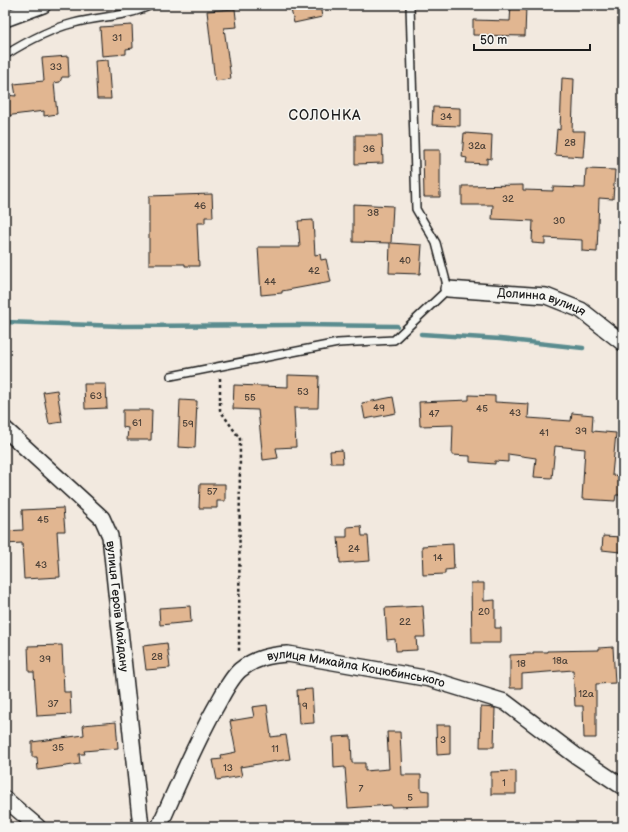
<svg xmlns="http://www.w3.org/2000/svg" width="628" height="832" font-family="'Balsamiq Sans',sans-serif">
<style>
.lines{fill:none;stroke-linecap:round;stroke-linejoin:round}
.stream{stroke:#5a8c8f;stroke-width:4.5}
.building{fill:#e1b691;stroke:#1c1c1c}
.lane-casing{stroke:#1c1c1c;stroke-width:10}
.street-casing{stroke:#1c1c1c;stroke-width:18}
.path{stroke:#1c1c1c;stroke-width:2.5;stroke-dasharray:3 3;stroke-linecap:butt}
.lane{stroke:#f6f6f2;stroke-width:7}
.street{stroke:#f6f6f2;stroke-width:15}
.labels{text-anchor:middle;dominant-baseline:central;stroke-width:3;stroke-linejoin:round;paint-order:stroke}
.number-label{font-size:10px;fill:#4d4239}
.street-label{font-size:12px;fill:#1c1c1c;stroke:#f6f6f2}
.quarter-label{font-size:14px;letter-spacing:1px;fill:#1c1c1c;stroke:#f6f6f2}
</style>
<rect width="100%" height="100%" fill="#f2e9df"/>
<filter id="ink" filterUnits="userSpaceOnUse"><feTurbulence type="fractalNoise" baseFrequency=".025" numOctaves="2"/><feDisplacementMap in="SourceGraphic" scale="8" xChannelSelector="R" yChannelSelector="G"/><feConvolveMatrix kernelMatrix="1 2 1 2 8 2 1 2 1" color-interpolation-filters="sRGB"/></filter>
<g filter="url(#ink)">
<g class="lines">
<g class="stream">
<polyline points="5,322 122,326 296,325 397,326"/>
<polyline points="421,334 500,339 583,348"/>
</g>
</g>
<g class="building">
<polygon points="290,5 320,5 322,17 294,23"/>
<polygon points="511,5 526,5 525,36 473,35 473,20 510,21"/>
<polygon points="235,9 237,27 224,28 231,79 215,81 207,11"/>
<polygon points="132,25 133,48 126,49 126,54 102,56 100,27"/>
<polygon points="68,56 69,77 62,77 60,82 54,83 57,114 44,116 44,111 5,116 5,95 16,96 14,84 44,81 42,58"/>
<polygon points="108,60 111,99 97,99 95,61"/>
<polygon points="562,78 574,79 572,131 585,131 583,157 555,155 557,129 560,130"/>
<polygon points="433,107 460,108 460,126 432,125"/>
<polygon points="464,133 492,135 491,159 487,158 487,164 466,163 467,158 462,157"/>
<polygon points="355,135 382,135 383,163 355,164"/>
<polygon points="423,150 440,150 440,197 424,197"/>
<polygon points="586,169 615,170 613,199 599,198 597,252 582,251 582,240 545,238 545,244 532,243 533,221 492,219 493,205 462,205 462,186 523,185 523,190 553,191 553,187 585,188"/>
<polygon points="212,194 213,217 205,217 205,223 197,223 199,266 185,266 185,264 149,264 149,196"/>
<polygon points="353,204 393,206 391,243 422,245 420,274 389,273 390,243 353,242"/>
<polygon points="313,220 315,255 320,254 321,260 326,259 331,282 282,291 282,293 261,295 258,247 300,247 298,221"/>
<polygon points="288,375 319,376 318,408 294,408 296,447 276,448 278,458 263,460 258,410 233,409 234,385 288,387"/>
<polygon points="84,384 106,384 107,408 85,409"/>
<polygon points="57,390 62,422 49,424 43,392"/>
<polygon points="469,395 495,396 495,402 529,404 528,418 571,421 572,413 593,415 592,431 616,433 612,475 622,476 621,495 616,495 615,501 582,499 585,449 555,446 552,478 534,477 536,458 508,454 508,462 495,461 495,464 470,462 470,456 452,455 453,425 420,426 419,402 469,400"/>
<polygon points="393,397 396,413 365,419 362,403"/>
<polygon points="180,400 197,401 195,448 178,447"/>
<polygon points="123,410 152,410 151,440 127,440 128,428 123,427"/>
<polygon points="342,450 343,463 331,463 330,451"/>
<polygon points="200,484 225,484 225,501 217,501 217,508 199,508"/>
<polygon points="63,508 65,531 57,531 60,577 24,579 22,543 5,544 5,531 23,530 22,510"/>
<polygon points="361,526 362,536 368,536 370,561 340,563 338,537 347,537 347,527"/>
<polygon points="603,536 622,537 620,552 602,550"/>
<polygon points="453,544 454,569 445,570 445,574 423,575 422,546"/>
<polygon points="471,583 484,583 484,601 495,600 495,628 501,628 501,643 472,643"/>
<polygon points="190,606 191,622 160,625 159,608"/>
<polygon points="423,606 425,637 416,637 417,650 396,651 395,639 387,640 385,608"/>
<polygon points="167,643 170,668 146,670 143,646"/>
<polygon points="62,645 64,692 70,692 71,714 37,716 34,672 29,672 28,646"/>
<polygon points="613,647 615,683 596,684 596,738 584,738 583,706 575,706 573,670 522,674 522,688 510,688 510,655 533,654 533,652 547,652 547,651 599,650 599,648"/>
<polygon points="312,689 314,723 299,724 297,690"/>
<polygon points="267,705 271,737 286,735 290,759 240,767 242,776 217,780 213,760 222,759 221,755 236,752 230,721 254,717 252,707"/>
<polygon points="481,707 495,708 494,747 480,747"/>
<polygon points="116,722 118,748 84,751 85,754 79,754 80,764 38,770 37,757 32,757 32,742 84,735 83,725"/>
<polygon points="436,725 450,725 450,754 437,755"/>
<polygon points="387,732 400,732 402,775 421,775 421,790 429,791 429,806 391,807 391,805 348,808 345,767 334,768 333,737 351,736 352,763 365,763 365,771 389,769"/>
<polygon points="516,771 516,794 491,794 491,772"/>
</g>
<g class="lines">
<defs>
<g id="lane">
<path d="M5,55C26,42 50,29 74,23C100,16 127,17 151,5"/>
<polyline points="171,376 338,343 394,340 448,289 436,243 416,209 410,5"/>
</g>
<g id="street">
<polyline points="5,19 43,5"/>
<path id="s1" d="M448,289L546,296L581,310L623,343"/>
<path id="s2" d="M5,429L102,518L110,536L141,827"/>
<polyline points="5,799 38,827"/>
<path id="s3" d="M159,827C178,785 195,743 218,703C224,692 231,678 240,670C255,658 270,655 288,654L430,679L505,702L575,755L623,787"/>
</g>
</defs>
<use href="#lane" class="lane-casing"/>
<use href="#street" class="street-casing"/>
<polyline class="path" points="220,378 220,410 240,439 239,652"/>
<use href="#lane" class="lane"/>
<use href="#street" class="street"/>
</g>
</g>
<g class="labels">
<g class="number-label">
<text x="117" y="38">31</text>
<text x="56" y="67">33</text>
<text x="446" y="117">34</text>
<text x="570" y="143">28</text>
<text x="477" y="146">32а</text>
<text x="369" y="149">36</text>
<text x="508" y="199">32</text>
<text x="200" y="206">46</text>
<text x="373" y="213">38</text>
<text x="559" y="221">30</text>
<text x="405" y="261">40</text>
<text x="314" y="271">42</text>
<text x="270" y="282">44</text>
<text x="303" y="392">53</text>
<text x="96" y="396">63</text>
<text x="250" y="398">55</text>
<text x="379" y="408">49</text>
<text x="482" y="409">45</text>
<text x="515" y="413">43</text>
<text x="434" y="414">47</text>
<text x="137" y="423">61</text>
<text x="188" y="424">59</text>
<text x="581" y="431">39</text>
<text x="544" y="433">41</text>
<text x="212" y="492">57</text>
<text x="43" y="520">45</text>
<text x="354" y="549">24</text>
<text x="438" y="558">14</text>
<text x="41" y="565">43</text>
<text x="484" y="612">20</text>
<text x="405" y="622">22</text>
<text x="157" y="657">28</text>
<text x="45" y="659">39</text>
<text x="560" y="661">18а</text>
<text x="521" y="664">18</text>
<text x="586" y="694">12а</text>
<text x="53" y="704">37</text>
<text x="305" y="706">9</text>
<text x="443" y="740">3</text>
<text x="58" y="748">35</text>
<text x="275" y="749">11</text>
<text x="228" y="768">13</text>
<text x="504" y="783">1</text>
<text x="361" y="789">7</text>
<text x="410" y="798">5</text>
</g>
<g class="street-label">
<text stroke="none"><textPath href="#s1" startOffset="95">Долинна вулиця</textPath></text>
<text stroke="none"><textPath href="#s2" startOffset="222">вулиця Героїв Майдану</textPath></text>
<text stroke="none"><textPath href="#s3" startOffset="298">вулиця Михайла Коцюбинського</textPath></text>
</g>
<g class="quarter-label">
<text x="325" y="115">СОЛОНКА</text>
</g>
</g>
<rect width="628" height="832" fill="none" stroke="#f6f6f2" stroke-width="20"/>
<rect x="10" y="10" width="608" height="812" fill="none" stroke="#1c1c1c" stroke-width="1.5" filter="url(#ink)"/>
<path d="M474 44v6h116v-6" fill="none" stroke="#1c1c1c" stroke-width="2"/>
<text x="480" y="44" font-size="12" fill="#1c1c1c" stroke="#f6f6f2" stroke-width="3" paint-order="stroke">50 m</text>
</svg>
